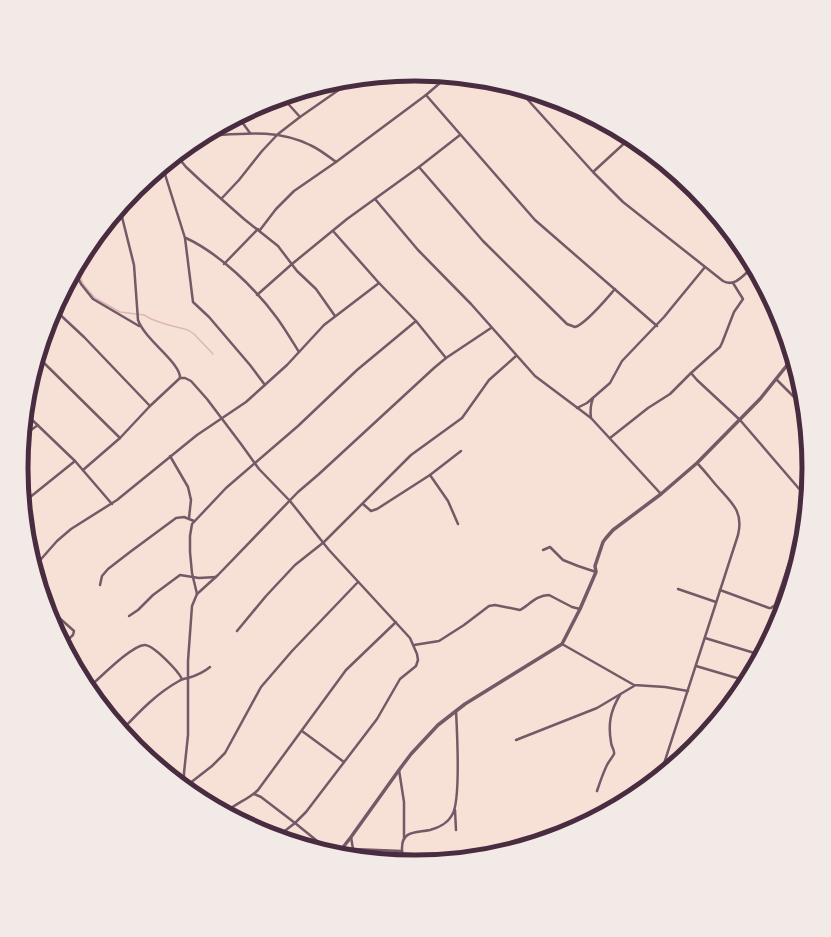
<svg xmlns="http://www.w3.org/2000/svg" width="831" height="937" font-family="'Fira Sans',sans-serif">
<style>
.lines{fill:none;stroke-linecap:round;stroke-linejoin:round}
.stream{stroke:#dcb8b0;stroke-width:1.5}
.minor{stroke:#755966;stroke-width:2.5}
.tertiary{stroke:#755966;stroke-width:3.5}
.rim{fill:none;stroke:#4a2c40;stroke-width:5}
</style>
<rect width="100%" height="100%" fill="#f7e1d7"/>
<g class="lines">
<polyline class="stream" points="77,269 83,284 95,298 120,312 144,315 151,319 165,324 188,330 194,334 213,354"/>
<g class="minor">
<polyline points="335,83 341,88"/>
<path d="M519,90L593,172L623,202L723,281C735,288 744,274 753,267"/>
<polyline points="426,95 535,220 657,326"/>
<polyline points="283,98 300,117"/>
<polyline points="239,118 250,133"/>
<path d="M204,136C240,134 276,128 310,145C319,149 328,156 336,162"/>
<polyline points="177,156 186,167 201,181 244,219 278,246 297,271 316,289 335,316"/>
<path d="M419,167L483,241L567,324L575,327C586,324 607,298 615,289"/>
<polyline points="163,168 185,238 193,302 209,317 250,365 265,385"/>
<polyline points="593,172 630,138"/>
<polyline points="222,198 239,180 262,151 278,134 300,117 353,80"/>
<polyline points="375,199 418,250 471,304 535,376 591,418 661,494"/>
<polyline points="260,230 276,209 294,191 336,162 426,95 447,77"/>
<polyline points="333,231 379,283 416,321 446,358"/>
<path d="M186,238C220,254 255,288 277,318C285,329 292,341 299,352"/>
<polyline points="224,264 258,229"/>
<polyline points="75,272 81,284 93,299 139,326"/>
<polyline points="257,295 292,264 347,219 419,167 460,135"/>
<polyline points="55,310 84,337 150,406"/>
<polyline points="39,358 120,438"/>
<polyline points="691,373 697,380 740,420 807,498"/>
<polyline points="180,378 185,378 191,381 207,399 241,444 259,469 290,501 329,550 410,638 417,654 418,660 416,666 400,679 377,719 306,812 295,823 277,837"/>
<polyline points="776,379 804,407"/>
<polyline points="577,408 587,403 610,383 622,361 664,317 705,267"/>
<polyline points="26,414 75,461 112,504"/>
<path d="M591,418C590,411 590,406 593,398"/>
<polyline points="24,435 38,425"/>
<polyline points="610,438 648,408 670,394 691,373 720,347 722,343 734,312 743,299 733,283"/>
<polyline points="170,456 188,487 191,500 189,518"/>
<path d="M83,470L120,438L150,406L180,378C181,363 145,340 138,320L134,265L120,209"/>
<polyline points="430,475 448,501 458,524"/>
<polyline points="24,502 75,461"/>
<polyline points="363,504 371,511 377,509 430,475 461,451"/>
<polyline points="543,550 550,547 563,560 578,566 596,572"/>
<polyline points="35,566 57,541 71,529 117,500 197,435 246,402 287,365 324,325 379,283"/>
<polyline points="100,585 102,576 108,569 130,552 176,518 184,517 194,521"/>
<polyline points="678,589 716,602"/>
<polyline points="720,590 769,608 771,608 775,605 805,517"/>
<polyline points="197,594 218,575 298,492 319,474 434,368 446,358 491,328"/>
<polyline points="47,607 74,631 73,635 64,643"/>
<polyline points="129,616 138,610 153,595 180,575 199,578 216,577"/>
<polyline points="237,631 266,596 295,565 324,542 411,455 462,418 489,380 516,356"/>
<polyline points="705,638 761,655"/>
<polyline points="562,644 634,685 665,687 688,691"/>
<path d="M414,645L439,641L464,625L489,606L495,605L520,610C529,605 537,595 549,595L572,607L580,609"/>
<polyline points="696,666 747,681"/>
<polyline points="744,687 746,681"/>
<path d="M88,688C99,679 131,646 144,645C153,644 178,671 182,679"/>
<path d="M122,730C139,712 157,693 179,681C182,679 184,679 188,678C195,676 204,672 210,667"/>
<polyline points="302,731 344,762"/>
<polyline points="516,740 597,708 634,686"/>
<polyline points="399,770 404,802 404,839"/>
<path d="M660,776L738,535C744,511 731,502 716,485C710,478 704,470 697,463"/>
<polyline points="184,787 184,773 188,735 188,661 192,606 197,594 192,573 190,552 190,536 192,524 226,488 298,426 357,370 416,321"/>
<polyline points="185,787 212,766 225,753 261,687 292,651 358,582"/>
<path d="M597,791C600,782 603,773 607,765C609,761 612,758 614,754C615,750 611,747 611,742C608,725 610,711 620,695"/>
<polyline points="254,794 261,797 295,823 332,853"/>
<polyline points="455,810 456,830"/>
<path d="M226,812C236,803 249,799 258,790L346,670L396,622"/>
<polyline points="351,837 353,849 352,857"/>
<polyline points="353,849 402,851"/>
<path d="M405,862C404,858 402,854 402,850C401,830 416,833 430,830C438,828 448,823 452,815C461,802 457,730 456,711"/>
</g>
<polyline class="tertiary" points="337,855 351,837 399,770 411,754 438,725 465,704 562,644 580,609 596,572 595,566 603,542 606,538 613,530 661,494 697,463 760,399 792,359"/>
</g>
<path d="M0 0H831V937H0ZM28 468a387 387 0 1 1 774 0a387 387 0 1 1-774 0Z" fill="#f1eae7" fill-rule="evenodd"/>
<path class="rim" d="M28 468a387 387 0 1 1 774 0a387 387 0 1 1-774 0Z"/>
</svg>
